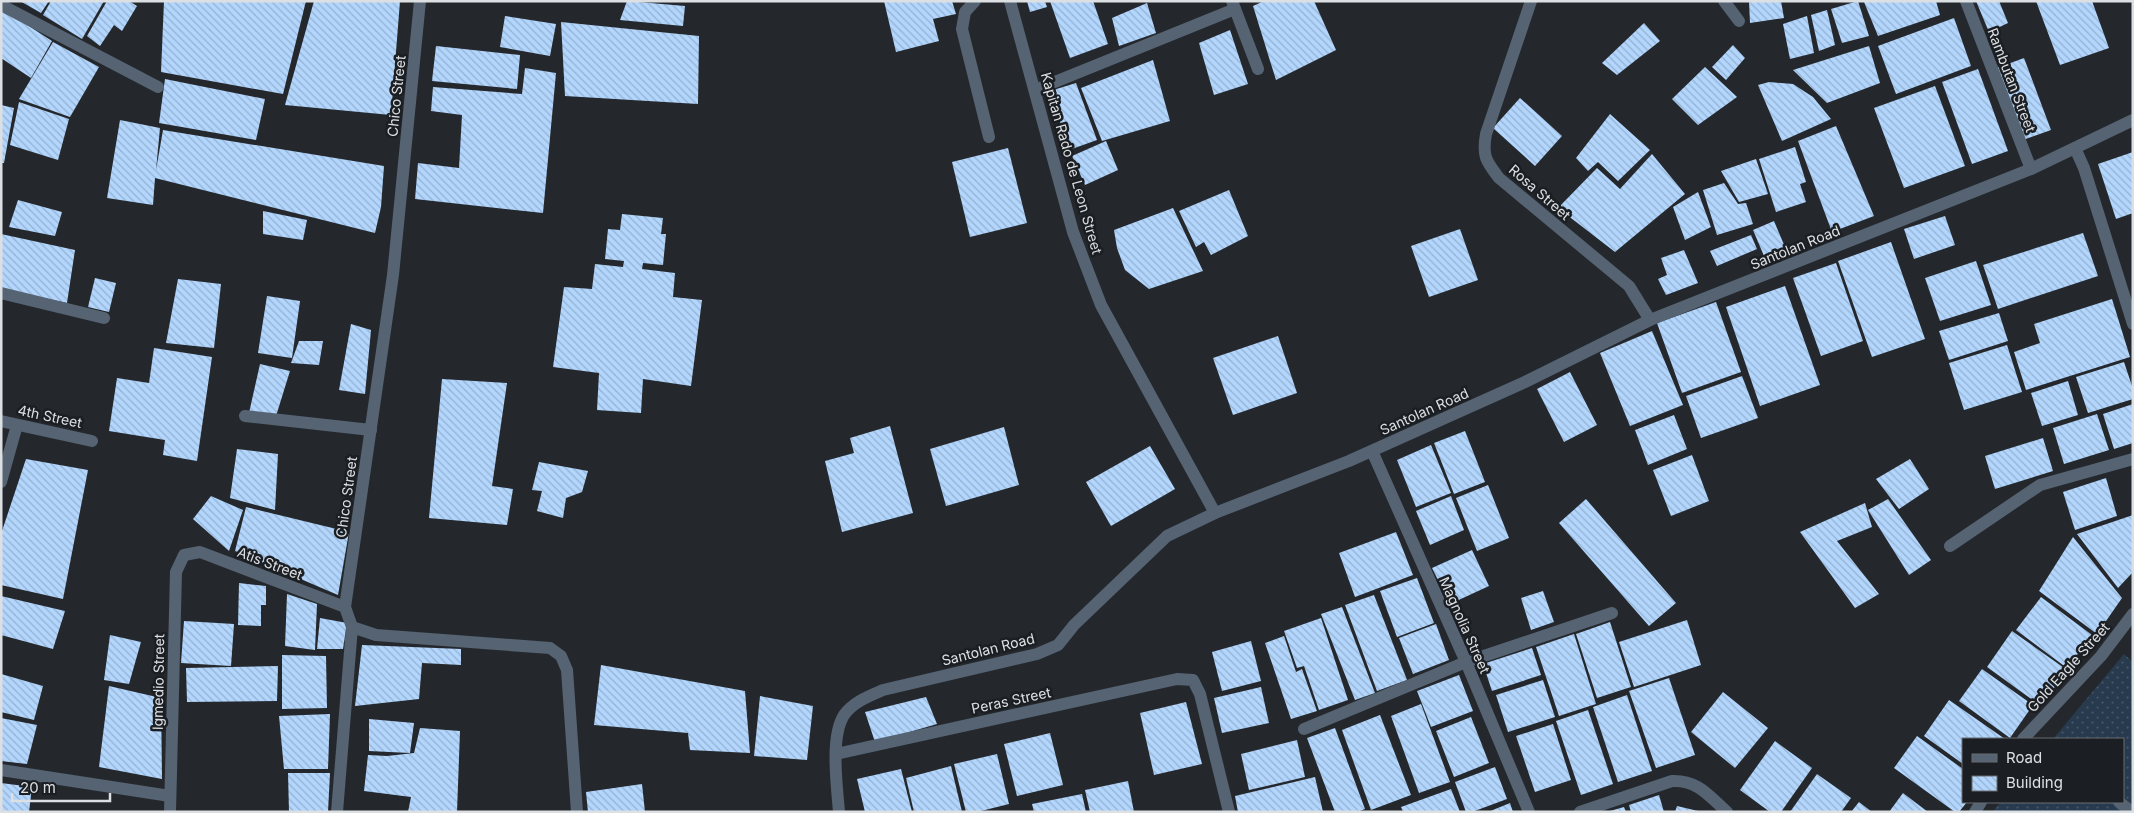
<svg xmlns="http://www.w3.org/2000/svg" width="2134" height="813" font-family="Inter,sans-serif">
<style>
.grass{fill:url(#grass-dots)}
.building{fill:url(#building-back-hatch)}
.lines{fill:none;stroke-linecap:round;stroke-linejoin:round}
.service{stroke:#556372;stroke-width:12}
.minor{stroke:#556372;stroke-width:12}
.tertiary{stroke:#556372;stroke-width:12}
.labels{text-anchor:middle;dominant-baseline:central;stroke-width:5;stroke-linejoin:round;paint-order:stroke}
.street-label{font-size:14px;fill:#dde0e3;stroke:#1b1f23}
</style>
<defs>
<pattern id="grass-dots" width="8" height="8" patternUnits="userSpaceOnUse" patternTransform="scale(1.25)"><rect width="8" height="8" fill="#273a4e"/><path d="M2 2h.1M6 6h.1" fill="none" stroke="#465667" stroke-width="1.8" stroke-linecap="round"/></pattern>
<pattern id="building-back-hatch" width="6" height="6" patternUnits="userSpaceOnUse" patternTransform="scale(1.25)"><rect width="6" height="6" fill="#b2d6fd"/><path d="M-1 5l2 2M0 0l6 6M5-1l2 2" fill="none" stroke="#96b1cf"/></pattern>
</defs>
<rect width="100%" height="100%" fill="#24282d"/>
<polygon class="grass" points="2124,654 2133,662 2133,812 1992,812 2001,802 2123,802 2123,739 2053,739"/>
<g class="building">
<polygon points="20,1 49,1 41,13"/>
<polygon points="51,1 104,1 82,39 43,15"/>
<polygon points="107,1 129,1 137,6 122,31 114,25 100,46 87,36"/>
<polygon points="164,1 306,1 283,94 161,72"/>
<polygon points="314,1 400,1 391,115 285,105"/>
<polygon points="627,1 685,6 683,26 620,20"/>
<polygon points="884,1 952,1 956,14 933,19 939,41 896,52"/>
<polygon points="1027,1 1045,1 1047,7 1030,12"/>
<polygon points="1050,1 1093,1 1108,44 1070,58"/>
<polygon points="1264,1 1314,1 1336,50 1276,80 1253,6"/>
<polygon points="1749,1 1781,1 1784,18 1750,23"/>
<polygon points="1858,1 1869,36 1842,43 1831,9"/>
<polygon points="1936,1 1940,15 1878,36 1864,2"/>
<polygon points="1976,1 1999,1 2008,23 1989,32"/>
<polygon points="2036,1 2092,1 2109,48 2060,65"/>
<polygon points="1147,3 1156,33 1119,46 1112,18"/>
<polygon points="1,8 52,41 31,78 1,58"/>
<polygon points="1827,10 1835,45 1819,51 1811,15"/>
<polygon points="505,16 556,24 550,56 500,47"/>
<polygon points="1807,16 1814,53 1790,59 1783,24"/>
<polygon points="1954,18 1971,66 1896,94 1878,46"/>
<polygon points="561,22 699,36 698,104 565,96"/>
<polygon points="1644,23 1660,41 1617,75 1602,63"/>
<polygon points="1230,30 1248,84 1214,95 1199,43"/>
<polygon points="53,42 99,67 70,117 19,99"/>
<polygon points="1733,45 1745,58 1726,80 1712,67"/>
<polygon points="436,46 520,55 517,89 432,81"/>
<polygon points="1869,46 1880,83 1827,103 1793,70"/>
<polygon points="2024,58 2051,130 2023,140 1997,68"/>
<polygon points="1153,60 1170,121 1102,141 1081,88"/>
<polygon points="1705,67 1737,97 1698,125 1672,99"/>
<polygon points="525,68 556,73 543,213 415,199 418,163 459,168 462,115 431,111 433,87 522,94"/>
<polygon points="1978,69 2008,151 1972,164 1942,82"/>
<polygon points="165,79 265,99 256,140 159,123"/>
<polygon points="1769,82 1793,84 1813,97 1831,119 1782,141 1758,85"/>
<polygon points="1076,83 1097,140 1069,150 1050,91"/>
<polygon points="1935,86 1965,166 1904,188 1874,108"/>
<polygon points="1520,98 1562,136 1535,166 1493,128"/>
<polygon points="19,102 69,119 58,160 10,145"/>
<polygon points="1,105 14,108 4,163 1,163"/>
<polygon points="1610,114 1650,150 1618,181 1598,162 1588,171 1576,158"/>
<polygon points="120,120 160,128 156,170 163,130 384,166 381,207 375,233 155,178 153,205 107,198"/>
<polygon points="1836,126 1874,216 1832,232 1798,141"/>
<polygon points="1106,141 1118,170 1085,185 1072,156"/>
<polygon points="1795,147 1806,182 1800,184 1806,202 1776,212 1759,159"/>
<polygon points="1008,148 1027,223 970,237 952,162"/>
<polygon points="2133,152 2133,213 2116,219 2098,164"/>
<polygon points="1652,154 1685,194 1615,252 1558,208 1597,168 1620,189"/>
<polygon points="1756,159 1768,194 1739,202 1721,171"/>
<polygon points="1724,183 1738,204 1746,203 1753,224 1717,235 1703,190"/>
<polygon points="1229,190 1248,236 1211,255 1204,242 1196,247 1179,211"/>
<polygon points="1698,192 1711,227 1685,240 1673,207"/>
<polygon points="18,200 62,212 55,236 9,227"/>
<polygon points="1173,208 1203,271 1149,289 1125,270 1117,248 1114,230"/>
<polygon points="263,211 307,220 303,240 263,234"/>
<polygon points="622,214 663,218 661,234 666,234 663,265 643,263 642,269 675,273 673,297 702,300 691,386 643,379 641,413 597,410 599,373 553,367 564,287 592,289 595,264 623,267 624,261 605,259 608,229 620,230"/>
<polygon points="1945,216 1955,245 1914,259 1904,229"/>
<polygon points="1774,221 1785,247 1764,256 1753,230"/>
<polygon points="1460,229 1478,280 1429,297 1411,246"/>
<polygon points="2083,233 2098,276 1998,309 1983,265"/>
<polygon points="1,234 75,250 67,303 1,289"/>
<polygon points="1751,235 1757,249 1717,266 1710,251"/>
<polygon points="1891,242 1925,339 1872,357 1838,261"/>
<polygon points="1684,250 1698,283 1666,295 1658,279 1667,275 1661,258"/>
<polygon points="1976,261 1991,305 1940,321 1925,278"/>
<polygon points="1836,263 1863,341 1821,356 1793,278"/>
<polygon points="95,278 116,283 109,312 88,307"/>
<polygon points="178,279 221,284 214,348 166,343"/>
<polygon points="1785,286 1820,385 1760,406 1726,307"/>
<polygon points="267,296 300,301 292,358 258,353"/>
<polygon points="2112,299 2130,357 2026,390 2014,352 2040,343 2034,324"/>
<polygon points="1716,302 1741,372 1682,393 1657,323"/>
<polygon points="1999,313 2008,341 1949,360 1939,331"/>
<polygon points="351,324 371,330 365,394 339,390"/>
<polygon points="1652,331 1683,405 1630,426 1600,353"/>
<polygon points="1278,336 1297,393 1233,415 1213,358"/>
<polygon points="299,341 323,341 319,365 291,363"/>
<polygon points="2007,345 2022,392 1964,410 1949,363"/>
<polygon points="154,348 212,357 197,461 163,455 165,440 109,431 117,378 149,383"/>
<polygon points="2124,362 2133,389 2133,399 2088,413 2076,377"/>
<polygon points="260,364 290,371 276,416 249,413"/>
<polygon points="1570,372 1597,425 1564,442 1537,389"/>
<polygon points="1742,376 1758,418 1701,438 1686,396"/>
<polygon points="442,379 507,383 492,486 513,489 507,525 429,518"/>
<polygon points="2068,381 2078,415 2042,426 2031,393"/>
<polygon points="2133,404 2133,443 2114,449 2103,414"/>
<polygon points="2097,414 2109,450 2064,464 2053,428"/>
<polygon points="1674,415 1687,449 1648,465 1635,430"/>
<polygon points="890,426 913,513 842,532 825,461 854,453 850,438"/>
<polygon points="1004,427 1019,485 946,506 930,449"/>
<polygon points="1465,431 1485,482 1454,494 1434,443"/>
<polygon points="2043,438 2053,471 1995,489 1985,456"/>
<polygon points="1431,445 1451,493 1416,507 1397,460"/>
<polygon points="1150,446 1175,489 1111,526 1086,482"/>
<polygon points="237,449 278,454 275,510 230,498"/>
<polygon points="1692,455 1709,501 1671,516 1653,470"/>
<polygon points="26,459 88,470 63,599 1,585 1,534"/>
<polygon points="1910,459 1929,489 1899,509 1876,479"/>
<polygon points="539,462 588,471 582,492 566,498 563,518 537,511 542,491 532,490"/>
<polygon points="2106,478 2117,516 2075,530 2063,492"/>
<polygon points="1488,485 1509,538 1477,551 1456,498"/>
<polygon points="211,496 243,510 229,551 193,519"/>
<polygon points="1451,496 1464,530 1430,545 1416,511"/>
<polygon points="1586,499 1676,603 1649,626 1559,523"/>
<polygon points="1888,499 1931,560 1909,575 1868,510"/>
<polygon points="1865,503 1872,527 1837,541 1879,594 1855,608 1800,532"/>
<polygon points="246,507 349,532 338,595 235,551"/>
<polygon points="2133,515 2133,572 2118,588 2077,534"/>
<polygon points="1396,532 1413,575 1355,597 1339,553"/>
<polygon points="2073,537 2122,598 2097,634 2039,591"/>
<polygon points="1472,550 1489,586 1450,604 1432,568"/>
<polygon points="1417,578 1434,623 1397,637 1380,591"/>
<polygon points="239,583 266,586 266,605 261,605 261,626 238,625"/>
<polygon points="1543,591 1554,622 1531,630 1521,598"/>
<polygon points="287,594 317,604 315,650 285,646"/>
<polygon points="1374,595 1407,680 1377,691 1345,605"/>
<polygon points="1,596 65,611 53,649 1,635"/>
<polygon points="2041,597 2092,635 2067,668 2016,630"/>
<polygon points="1342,607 1375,693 1355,700 1321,614"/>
<polygon points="320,618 347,623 343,649 317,649"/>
<polygon points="1321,618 1348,700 1319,710 1304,666 1297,668 1284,631"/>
<polygon points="1687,620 1701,665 1634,687 1619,642"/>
<polygon points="184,621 234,624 231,666 181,663"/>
<polygon points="1610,622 1631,687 1597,698 1576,634"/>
<polygon points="1436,624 1449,660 1413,674 1399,638"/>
<polygon points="2012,631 2067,670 2041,706 1987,667"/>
<polygon points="1574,634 1596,704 1559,716 1536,647"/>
<polygon points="110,635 141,642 129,684 104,680"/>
<polygon points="1284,636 1296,672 1302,669 1317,711 1291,719 1265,643"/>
<polygon points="1251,641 1261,681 1222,691 1212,652"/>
<polygon points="362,645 461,649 461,665 422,663 419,699 355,706"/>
<polygon points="1532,648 1541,675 1492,691 1483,664"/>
<polygon points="282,655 326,656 327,708 282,709"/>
<polygon points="601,665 745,691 750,753 690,750 688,733 594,725"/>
<polygon points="278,666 277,701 187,702 186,668"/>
<polygon points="1982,669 2033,705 2010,738 1959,701"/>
<polygon points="1,674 43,686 34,720 1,712"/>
<polygon points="1459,675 1473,711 1431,727 1417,691"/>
<polygon points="1669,678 1695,755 1656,768 1629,691"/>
<polygon points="1543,680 1555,717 1508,732 1496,695"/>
<polygon points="109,686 161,698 162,779 99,767"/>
<polygon points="1261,687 1269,723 1222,733 1214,698"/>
<polygon points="1723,692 1768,728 1735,768 1691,732"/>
<polygon points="1627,695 1652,771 1618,782 1593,707"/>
<polygon points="760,696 813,706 807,760 754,756"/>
<polygon points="926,697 937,724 875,742 865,712"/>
<polygon points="1949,700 2005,739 1963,739 1963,764 1924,736"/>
<polygon points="1186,702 1202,764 1154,775 1140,713"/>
<polygon points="1421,704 1450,782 1419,793 1391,716"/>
<polygon points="1588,710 1613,784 1581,795 1556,721"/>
<polygon points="330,714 328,769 284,769 279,716"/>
<polygon points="1380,715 1411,795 1371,810 1342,730"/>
<polygon points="1471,717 1489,763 1454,777 1436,731"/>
<polygon points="1,718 37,725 27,764 1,761"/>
<polygon points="369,719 414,723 410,753 369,751"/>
<polygon points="1553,724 1571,780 1535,792 1516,736"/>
<polygon points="420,728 460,731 457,812 408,812 411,797 364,791 368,755 387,756 414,753"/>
<polygon points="1335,728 1365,809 1357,812 1335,812 1307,738"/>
<polygon points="1050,733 1063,785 1017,796 1004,744"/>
<polygon points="1917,736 1963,769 1963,802 1967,802 1959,812 1955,812 1894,768"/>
<polygon points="1297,740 1305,777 1249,790 1241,754"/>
<polygon points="1775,741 1812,768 1781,812 1770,812 1740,790"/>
<polygon points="997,754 1009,804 977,812 966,812 954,764"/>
<polygon points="951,766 962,812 914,812 906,778"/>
<polygon points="1495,767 1507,799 1472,812 1466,812 1455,782"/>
<polygon points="901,769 912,812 865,812 857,779"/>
<polygon points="288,773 330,773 328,812 289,812"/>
<polygon points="1817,774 1851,798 1841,812 1790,812"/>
<polygon points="1315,777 1323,812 1238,812 1235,796"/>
<polygon points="1128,781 1134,812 1090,812 1085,790"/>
<polygon points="1,783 32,787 29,812 1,812"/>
<polygon points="642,784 645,812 588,812 586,792"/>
<polygon points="1451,789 1460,812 1403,812 1401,807"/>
<polygon points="1903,793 1928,812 1889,812"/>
<polygon points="1082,794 1086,812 1034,812 1032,804"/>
<polygon points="1659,795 1664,812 1631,812 1629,805"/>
<polygon points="1859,802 1872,812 1851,812"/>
<polygon points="1510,803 1513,812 1488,812"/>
<polygon points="1677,806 1698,811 1698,812 1675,812"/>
<polygon points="1624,807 1626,812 1610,812 1610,811"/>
</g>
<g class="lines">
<g class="service">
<polyline points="975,1 965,12 962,29 989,137"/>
<polyline points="1,293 104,318"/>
<polyline points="1,421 92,441"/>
<polyline points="1,482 17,425"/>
<polyline points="1950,546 2040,485 2133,459"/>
<polyline points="2119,802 2132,812"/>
</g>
<g class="minor">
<polyline points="1010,1 1073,232 1101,305 1215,513"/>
<polyline points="1232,1 1258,69"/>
<path d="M1531,1L1486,134C1482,156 1486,161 1499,178L1629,286L1650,320"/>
<polyline points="1724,1 1739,21"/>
<polyline points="1966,1 2031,169"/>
<polyline points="1,5 158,87"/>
<polyline points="1035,90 1235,9"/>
<polyline points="2075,148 2084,168 2133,324"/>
<polyline points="245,416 371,430"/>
<polyline points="1372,451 1466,662 1529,812"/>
<polyline points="352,627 376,635 550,648 561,656 567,670 577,812"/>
<polyline points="1304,729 1466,662 1612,613"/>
<polyline points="2023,739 2101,656 2133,614"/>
<polyline points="836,754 1177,679 1193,680 1200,694 1229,812"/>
<polyline points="1,770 170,796"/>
<polyline points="170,812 176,572 184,555 200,552 345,607"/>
<polyline points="337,812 352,627 345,607 393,275 420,1"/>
<path d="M1580,812L1672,781C1698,780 1709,796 1727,812"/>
<polyline points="1975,812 1981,802"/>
</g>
<path class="tertiary" d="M839,812C837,786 830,737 844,715C853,702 869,696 883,690L1037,654L1058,645L1074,625L1167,536L1215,513L1349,461L1525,382L1650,320L2031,169L2133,120"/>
</g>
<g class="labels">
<g class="street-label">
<text transform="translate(2012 80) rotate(69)">Rambutan Street</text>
<text transform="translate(396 96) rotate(-84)">Chico Street</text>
<text transform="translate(1072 163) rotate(74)">Kapitan Rado de Leon Street</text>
<text transform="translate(1540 192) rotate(41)">Rosa Street</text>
<text transform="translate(1795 247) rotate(-22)">Santolan Road</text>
<text transform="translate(1424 411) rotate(-24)">Santolan Road</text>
<text transform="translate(50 416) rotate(12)">4th Street</text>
<text transform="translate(346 497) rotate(-82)">Chico Street</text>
<text transform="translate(270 563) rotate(21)">Atis Street</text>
<text transform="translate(1465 625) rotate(66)">Magnolia Street</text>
<text transform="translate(988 649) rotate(-14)">Santolan Road</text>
<text transform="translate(2068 667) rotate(-48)">Gold Eagle Street</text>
<text transform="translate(158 682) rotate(-89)">Igmedio Street</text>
<text transform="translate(1011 700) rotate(-12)">Peras Street</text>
</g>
</g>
<rect width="2134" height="813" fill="none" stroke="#dde0e3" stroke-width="5"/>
<rect x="1962" y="738" width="162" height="65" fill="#1b1f23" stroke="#696c70"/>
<rect x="1972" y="754" width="25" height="8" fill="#556372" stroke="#696c70"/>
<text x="2006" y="763" font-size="15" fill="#dde0e3">Road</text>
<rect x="1972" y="776" width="25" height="15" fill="url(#building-back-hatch)" stroke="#696c70"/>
<text x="2006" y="788" font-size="15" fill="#dde0e3">Building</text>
<path d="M12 793v8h98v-8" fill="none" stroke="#dde0e3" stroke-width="2.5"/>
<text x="20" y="793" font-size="15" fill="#dde0e3" stroke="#1b1f23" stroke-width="4" paint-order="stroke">20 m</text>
</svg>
